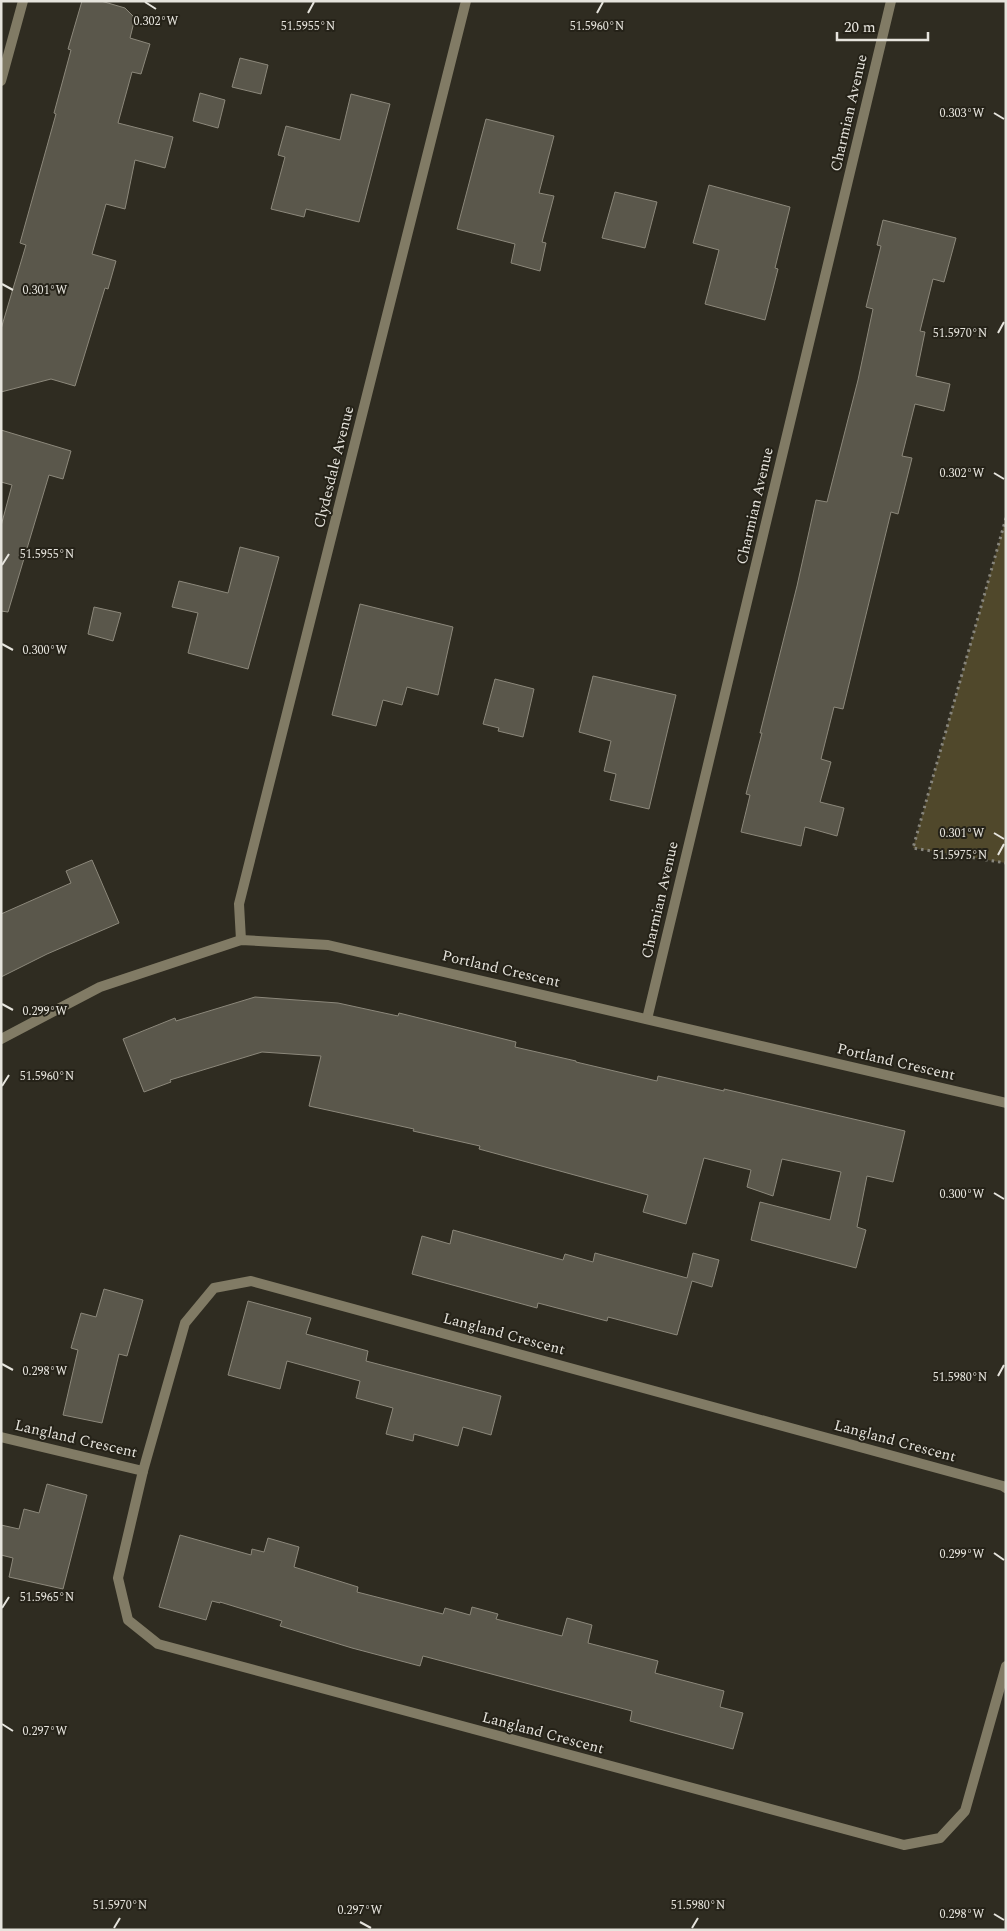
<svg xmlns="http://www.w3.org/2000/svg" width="1007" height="1931" font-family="Spectral,serif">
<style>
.green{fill:#50482b}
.building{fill:#5a574b;stroke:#8c887b}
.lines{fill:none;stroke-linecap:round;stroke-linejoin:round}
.path{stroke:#87857c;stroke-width:3;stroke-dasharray:2.5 4;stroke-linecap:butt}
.minor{stroke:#817b65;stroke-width:10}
.tertiary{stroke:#817b65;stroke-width:10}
.ticks{fill:none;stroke:#e6e4dd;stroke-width:2}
.labels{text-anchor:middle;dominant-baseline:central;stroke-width:4;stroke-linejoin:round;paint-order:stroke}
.street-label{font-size:15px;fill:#e6e4dd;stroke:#252218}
.ticks-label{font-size:12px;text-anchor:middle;fill:#e6e4dd;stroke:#252218;stroke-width:4;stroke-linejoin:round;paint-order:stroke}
</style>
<rect width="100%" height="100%" fill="#2f2c21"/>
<polygon class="green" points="1006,518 1006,863 913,848"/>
<g class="building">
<polygon points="82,1 101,1 125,8 135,18 130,38 150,44 141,74 132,72 118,123 173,137 165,168 135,160 125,209 106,204 92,254 116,261 108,289 105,288 75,386 51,379 1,392 1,329 26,245 20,243 56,114 54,113 71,50 68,49"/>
<polygon points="240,58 268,65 261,94 232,87"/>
<polygon points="200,93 225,100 218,128 193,121"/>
<polygon points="351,94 390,104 359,222 306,209 304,217 271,209 285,157 278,155 286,126 340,140"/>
<polygon points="486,119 554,136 539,193 554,196 542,242 546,243 540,271 511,263 515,244 457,229"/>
<polygon points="709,185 790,207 775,268 778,269 765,320 705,304 719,250 693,243"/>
<polygon points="615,192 657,202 645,248 602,238"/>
<polygon points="883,220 956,238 944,282 933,279 920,331 925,332 916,376 950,384 944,411 915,404 902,456 912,458 898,514 891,512 843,709 834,707 821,759 831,762 820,802 844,808 837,836 805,827 801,846 741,832 750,795 746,794 762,733 760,733 797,586 816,500 827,502 858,380 873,309 866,307 881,246 877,245"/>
<polygon points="1,430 71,451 63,479 49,475 8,612 1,611 1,526 12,485 1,482"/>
<polygon points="240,547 279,557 248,669 188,653 198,613 172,607 179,581 228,593"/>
<polygon points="360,604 453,627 438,695 407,687 402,705 383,700 376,726 332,715"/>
<polygon points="94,607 121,613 113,641 88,634"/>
<polygon points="593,676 676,695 649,809 610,800 616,774 604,771 611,741 579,732"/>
<polygon points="495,679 534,689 523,737 498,731 499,728 483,724"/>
<polygon points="92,860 119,923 47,954 1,977 1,914 71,883 66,871"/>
<polygon points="255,997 338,1003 398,1016 399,1013 516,1042 515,1047 576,1061 576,1062 657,1081 658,1076 724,1091 724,1089 905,1131 893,1182 867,1176 857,1227 866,1230 856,1268 751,1240 760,1202 830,1220 841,1172 782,1159 773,1196 747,1187 751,1170 704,1158 686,1224 643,1212 648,1195 479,1149 480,1146 413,1131 414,1129 309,1106 321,1056 262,1052 170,1080 171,1082 144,1092 123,1039 175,1018 176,1021"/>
<polygon points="453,1230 563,1260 565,1254 593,1262 595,1253 687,1278 693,1253 719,1260 712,1287 692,1281 677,1335 608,1317 607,1321 538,1303 537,1308 412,1274 422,1236 450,1244"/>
<polygon points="104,1289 143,1300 127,1356 119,1354 102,1423 63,1415 78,1350 71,1348 81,1313 96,1317"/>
<polygon points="248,1301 311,1318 306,1334 368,1351 366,1361 501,1396 491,1435 463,1427 458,1446 414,1434 413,1441 386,1434 393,1408 356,1398 360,1381 287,1361 280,1389 228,1375"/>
<polygon points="47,1484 87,1495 63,1589 9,1577 13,1558 1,1555 1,1525 19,1529 24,1509 39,1513"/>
<polygon points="180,1535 251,1555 252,1549 264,1552 268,1538 299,1547 294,1567 358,1587 357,1592 443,1614 445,1608 470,1615 472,1607 498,1614 496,1619 562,1636 567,1618 592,1625 588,1643 658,1661 655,1673 724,1691 720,1707 743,1713 733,1749 630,1721 632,1711 423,1656 420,1666 352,1648 280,1626 282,1621 220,1602 220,1603 212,1601 206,1620 159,1607"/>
</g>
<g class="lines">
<polyline class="path" points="1006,518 913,848 1006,863"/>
<g class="minor">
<polyline points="241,940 239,904 466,1"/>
<polyline points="647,1019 891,1"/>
<polyline points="1,1039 100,987 241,940 328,945 1006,1103"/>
<polyline points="1,1437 143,1471"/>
<polyline points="1006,1488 1003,1486 251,1281 214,1288 185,1323 143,1471 118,1578 128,1620 158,1644 904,1845 940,1838 965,1811 1006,1666"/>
</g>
<polyline class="tertiary" points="1,81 23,1"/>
</g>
<path class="ticks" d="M145,2L156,9M308,13L314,2M597,13L603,2M994,113L1004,119M2,284L13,290M998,333L1004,322M994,473L1004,479M2,565L9,554M2,644L13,650M994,833L1004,839M998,855L1004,844M2,1004L13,1010M2,1086L9,1075M994,1193L1004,1199M2,1364L13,1370M998,1376L1004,1365M994,1553L1004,1560M2,1608L9,1597M2,1724L13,1731M994,1914L1004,1920M360,1922L371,1928M114,1928L120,1918M692,1928L698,1918"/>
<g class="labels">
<g class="street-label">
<text transform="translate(849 113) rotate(-77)">Charmian Avenue</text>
<text transform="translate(334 467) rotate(-76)">Clydesdale Avenue</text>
<text transform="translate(755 506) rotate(-77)">Charmian Avenue</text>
<text transform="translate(660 900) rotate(-77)">Charmian Avenue</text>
<text transform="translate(501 969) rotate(13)">Portland Crescent</text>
<text transform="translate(896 1062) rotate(13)">Portland Crescent</text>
<text transform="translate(504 1334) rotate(15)">Langland Crescent</text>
<text transform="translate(76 1439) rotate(13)">Langland Crescent</text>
<text transform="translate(895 1441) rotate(15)">Langland Crescent</text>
<text transform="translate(543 1733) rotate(15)">Langland Crescent</text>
</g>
</g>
<g class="ticks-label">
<text x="156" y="25">0.302°W</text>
<text x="308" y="30">51.5955°N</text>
<text x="597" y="30">51.5960°N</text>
<text x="962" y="117">0.303°W</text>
<text x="45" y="294">0.301°W</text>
<text x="960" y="337">51.5970°N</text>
<text x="962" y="477">0.302°W</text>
<text x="47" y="558">51.5955°N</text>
<text x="45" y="654">0.300°W</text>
<text x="962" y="837">0.301°W</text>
<text x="960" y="859">51.5975°N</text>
<text x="45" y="1015">0.299°W</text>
<text x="47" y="1080">51.5960°N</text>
<text x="962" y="1198">0.300°W</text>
<text x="45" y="1375">0.298°W</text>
<text x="960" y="1381">51.5980°N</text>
<text x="962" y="1558">0.299°W</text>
<text x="47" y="1601">51.5965°N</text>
<text x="45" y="1735">0.297°W</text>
<text x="120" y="1909">51.5970°N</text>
<text x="698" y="1909">51.5980°N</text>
<text x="360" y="1914">0.297°W</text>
<text x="962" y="1918">0.298°W</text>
</g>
<rect width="1007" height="1931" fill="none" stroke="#e6e4dd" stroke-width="5"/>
<path d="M837 32v8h91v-8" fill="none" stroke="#e6e4dd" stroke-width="2.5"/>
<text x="844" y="32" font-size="15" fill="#e6e4dd" stroke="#252218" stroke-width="4" paint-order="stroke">20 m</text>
</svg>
